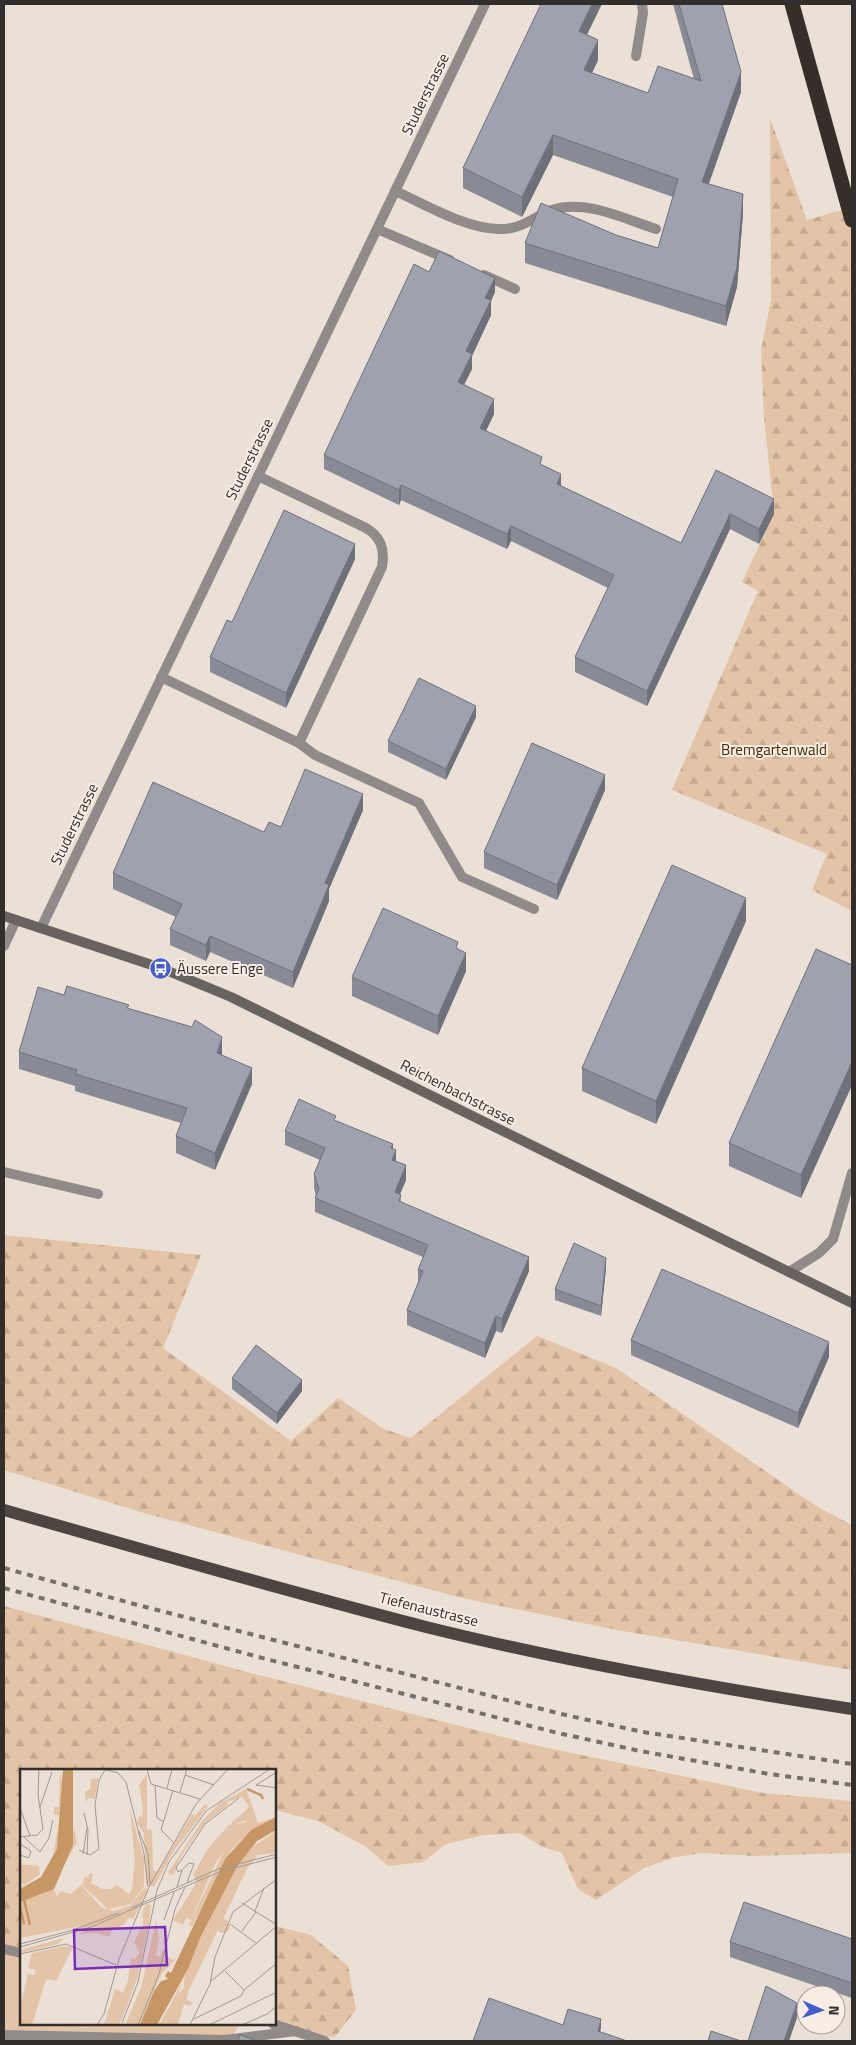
<svg xmlns="http://www.w3.org/2000/svg" width="856" height="2045" font-family="'Titillium Web',sans-serif">
<style>
.green{fill:#e4c4a6}
.forest{fill:url(#forest-firs)}
.lines{fill:none;stroke-linecap:round;stroke-linejoin:round}
.lane{stroke:#908b88;stroke-width:10}
.street{stroke:#908b88;stroke-width:10}
.secondary{stroke:#69635d;stroke-width:10}
.primary{stroke:#4d4640;stroke-width:12}
.highway{stroke:#362f27;stroke-width:15}
.rail{stroke:#76706b;stroke-width:4;stroke-dasharray:6 6;stroke-linecap:butt}
.wall{fill:#888b96}
.shaded-wall{fill:#6f717a}
.building{fill:#9ea2ae;stroke:#6f717a}
.labels{text-anchor:middle;dominant-baseline:central;stroke-width:4;stroke-linejoin:round;paint-order:stroke}
.street-label{font-size:15px;fill:#322e2b;stroke:#f7ede3}
.park-label{font-size:15px;fill:#482800;stroke:#f7ede3}
.poi-label{font-size:15px;fill:#322e2b;stroke:#f7ede3;text-anchor:start}
.inset-river{fill:none;stroke:#c79665;stroke-width:2.5}
.inset-road{fill:none;stroke:#a09992;stroke-width:1}
.view{fill:#7b2cbf;fill-opacity:0.15;stroke:#7b2cbf;stroke-width:2.5}
.inset-edge{fill:none;stroke:#322e2b;stroke-width:2.5}
</style>
<defs>
<pattern id="forest-firs" width="22" height="20" patternUnits="userSpaceOnUse" patternTransform="scale(1.25)"><rect width="22" height="20" fill="#e4c4a6"/><path d="M5 1l3.5 6h-7zM16 11l3.5 6h-7z" fill="#c4a98f"/></pattern>
</defs>
<rect width="100%" height="100%" fill="#eae0d6"/>
<polygon class="green" points="4,1950 21,1954 21,2024 239,2024 234,2035 188,2041 4,2041"/>
<g class="forest">
<polygon points="770,118 807,220 852,207 852,911 812,890 827,854 672,790 758,591 742,582 774,514 764,417 761,350 771,300"/>
<polygon points="4,1235 201,1255 163,1348 291,1441 338,1398 384,1429 411,1438 537,1336 616,1368 816,1506 852,1525 852,1670 617,1630 462,1598 144,1513 4,1470"/>
<polygon points="4,1606 247,1672 539,1746 763,1793 852,1801 852,1853 756,1856 700,1853 672,1858 644,1868 596,1900 578,1889 562,1853 543,1847 519,1833 483,1835 446,1844 423,1862 388,1866 365,1846 318,1821 275,1810 275,1770 21,1770 21,1952 4,1948"/>
<polygon points="275,1926 311,1935 348,1966 356,2010 334,2038 275,2021"/>
</g>
<g class="lines">
<g class="lane">
<polyline points="636,56 643,13 642,4"/>
<path d="M395,191C425,204 466,229 499,229C521,230 533,217 552,210C586,199 624,219 656,229"/>
<polyline points="377,229 450,260"/>
<polyline points="484,275 515,289"/>
<path d="M258,476L366,528C381,537 385,549 382,567L299,743"/>
<polyline points="161,677 299,743 315,755 419,803 462,877 534,909"/>
<polyline points="4,946 16,920"/>
<polyline points="4,1172 98,1194"/>
<polyline points="789,1272 819,1253 833,1239 852,1173"/>
<polyline points="4,2035 225,2040 296,2031"/>
</g>
<g class="street">
<polyline points="41,928 485,4"/>
<polyline points="4,1949 21,1953"/>
<polyline points="273,2024 325,2041"/>
</g>
<polyline class="secondary" points="4,916 161,968 231,997 852,1303"/>
<path class="primary" d="M4,1510C144,1550 285,1591 426,1627C567,1662 709,1687 852,1709"/>
<polyline class="highway" points="792,4 852,220"/>
<g class="rail">
<polyline points="4,1568 134,1604 561,1714 643,1732 852,1764"/>
<polyline points="4,1588 266,1659 558,1733 640,1751 769,1774 852,1785"/>
</g>
</g>
<g class="wall">
<polygon points="673,4 722,4 741,92 709,184 743,214 737,287 726,326 525,263 525,243 616,235 658,248 673,197 553,155 522,217 463,188 463,168 587,34 598,60 592,73 648,93 694,79"/>
<polygon points="429,272 495,292 491,301 491,315 472,356 472,369 464,384 494,414 486,431 542,465 561,486 681,543 716,470 774,514 759,544 730,529 647,706 575,672 575,657 608,588 511,541 507,549 401,500 399,505 324,469 324,455"/>
<polygon points="355,559 286,708 210,672 210,657 232,622"/>
<polygon points="476,717 446,780 388,752 388,741"/>
<polygon points="605,790 557,900 484,868 484,852"/>
<polygon points="363,810 329,889 329,901 293,988 210,952 206,961 170,945 170,929 176,917 113,889 113,873 281,827"/>
<polygon points="746,921 656,1124 582,1091 582,1068"/>
<polygon points="458,949 466,971 438,1035 352,996 352,977"/>
<polygon points="852,965 852,1085 801,1198 729,1166 729,1143"/>
<polygon points="129,1009 222,1054 222,1055 252,1084 215,1170 176,1153 176,1136 181,1123 75,1091 75,1086 19,1069 19,1052"/>
<polygon points="336,1121 393,1149 396,1161 406,1180 400,1194 401,1202 529,1271 502,1333 496,1331 485,1358 407,1325 407,1310 418,1284 418,1270 423,1257 315,1212 315,1198 316,1196 314,1188 314,1174 320,1160 285,1145 285,1131"/>
<polygon points="606,1268 601,1316 555,1300 555,1289"/>
<polygon points="631,1340 829,1357 798,1428 631,1355"/>
<polygon points="232,1378 302,1391 277,1424 232,1389"/>
<polygon points="852,1939 852,1998 730,1957 730,1942"/>
</g>
<g class="shaded-wall">
<polygon points="592,4 602,4 579,51 579,31"/>
<polygon points="598,40 598,60 584,90 584,70"/>
<polygon points="741,72 741,92 702,202 702,182"/>
<polygon points="553,135 553,155 522,217 522,197"/>
<polygon points="743,194 743,214 737,287 726,326 726,306"/>
<polygon points="495,278 495,292 491,301 491,315 472,356 472,369 458,397 458,382 466,351 485,298"/>
<polygon points="494,399 494,414 480,443 480,428"/>
<polygon points="561,474 561,489 557,484"/>
<polygon points="401,485 401,500 399,505 399,490"/>
<polygon points="774,499 774,514 759,544 759,529"/>
<polygon points="730,514 730,529 647,706 647,691"/>
<polygon points="511,526 511,541 507,549 507,534"/>
<polygon points="355,544 355,559 286,708 286,693"/>
<polygon points="476,706 476,717 446,780 446,769"/>
<polygon points="605,775 605,790 557,900 557,885"/>
<polygon points="363,794 363,810 329,889 329,901 293,988 293,972 325,883"/>
<polygon points="746,898 746,921 656,1124 656,1101"/>
<polygon points="210,936 210,952 206,961 206,945"/>
<polygon points="466,953 466,971 438,1035 438,1016"/>
<polygon points="222,1037 222,1054 217,1070 217,1053"/>
<polygon points="852,1062 852,1085 801,1198 801,1175"/>
<polygon points="252,1068 252,1084 215,1170 215,1153"/>
<polygon points="393,1144 393,1158 396,1150 396,1165 391,1162 391,1148"/>
<polygon points="406,1165 406,1180 395,1206 395,1192"/>
<polygon points="529,1257 529,1271 502,1333 502,1319"/>
<polygon points="606,1258 606,1268 601,1316 601,1306"/>
<polygon points="496,1316 496,1331 485,1358 485,1343"/>
<polygon points="829,1342 829,1357 798,1428 798,1413"/>
<polygon points="302,1380 302,1391 277,1424 277,1413"/>
<polygon points="797,2003 797,2018 789,2041 784,2041"/>
<polygon points="601,2019 601,2028 598,2040 598,2031"/>
</g>
<g class="building">
<polygon points="541,4 592,4 579,31 598,40 584,70 648,93 658,66 701,81 679,4 722,4 741,72 702,182 743,194 737,267 726,306 525,243 541,203 616,235 658,248 678,179 553,135 522,197 463,168"/>
<polygon points="439,251 495,278 485,298 491,300 466,351 472,354 458,382 494,399 480,428 542,457 540,464 561,474 557,484 681,543 716,470 774,499 759,529 730,514 647,691 575,657 614,575 511,526 507,534 401,485 399,490 324,455 414,264 429,272"/>
<polygon points="284,510 355,544 286,693 210,657 227,620 232,622"/>
<polygon points="419,678 476,706 446,769 388,741"/>
<polygon points="532,743 605,775 557,885 484,852"/>
<polygon points="305,769 363,794 325,883 329,885 293,972 210,936 206,945 170,929 182,904 113,873 153,782 264,832 269,822 281,827"/>
<polygon points="672,865 746,898 656,1101 582,1068"/>
<polygon points="383,908 458,942 456,948 466,953 438,1016 352,977"/>
<polygon points="816,949 852,965 852,1062 801,1175 729,1143"/>
<polygon points="67,986 129,1005 127,1008 192,1027 195,1020 222,1037 217,1053 252,1068 215,1153 176,1136 187,1108 75,1074 77,1070 19,1052 38,987 64,995"/>
<polygon points="299,1099 336,1116 334,1120 393,1144 391,1148 396,1150 392,1160 406,1165 395,1192 401,1195 399,1201 529,1257 502,1319 496,1316 485,1343 407,1310 423,1271 418,1270 428,1245 315,1198 319,1189 314,1174 325,1148 285,1131"/>
<polygon points="574,1243 606,1258 601,1306 555,1289"/>
<polygon points="662,1269 829,1342 798,1413 631,1340"/>
<polygon points="256,1345 302,1380 277,1413 232,1378"/>
<polygon points="744,1902 852,1939 852,1983 730,1942"/>
<polygon points="766,1986 797,2003 784,2041 748,2041"/>
<polygon points="489,1998 563,2025 568,2009 601,2019 598,2031 627,2041 473,2041"/>
<polygon points="711,2031 741,2041 708,2041"/>
<polygon points="240,2035 258,2041 238,2041"/>
</g>
<defs>
<symbol id="bus-disc" viewBox="-11 -11 22 22"><circle r="9.5" fill="#445dd1" stroke="#f7ede3"/><path d="M-5-6H5V4H4V6H2V4H-2V6H-4V4H-5ZM-3.5-4V0h7V-4ZM-3.5 1.2v1.5H-2V1.2ZM2 1.2v1.5H3.5V1.2Z" fill="#fff"/></symbol>
</defs>
<g fill-rule="evenodd">
<use href="#bus-disc" x="148" y="956" width="25" height="25"/>
</g>
<g class="labels">
<g class="street-label">
<text transform="translate(425 94) rotate(-64)">Studerstrasse</text>
<text transform="translate(249 459) rotate(-64)">Studerstrasse</text>
<text transform="translate(74 824) rotate(-64)">Studerstrasse</text>
<text transform="translate(458 1092) rotate(27)">Reichenbachstrasse</text>
<text transform="translate(429 1609) rotate(14)">Tiefenaustrasse</text>
</g>
<g class="park-label">
<text x="774" y="749">Bremgartenwald</text>
</g>
<g class="poi-label">
<text x="177" y="968">Äussere Enge</text>
</g>
</g>
<g transform="translate(20 1769)">
<rect width="256" height="256" fill="#eae0d6"/>
<path d="M40,3L42,12L39,70L37,80L32,92L39,53V46H34V38H39ZM78,9L75,30L68,29L66,35L65,22L70,21L71,10ZM110,40L124,91V117L111,135L88,140L62,116L65,107L68,108L70,104L73,105L71,114L82,120H91L97,116L109,125L112,120L115,92ZM224,43L233,45L230,50L213,56L211,54ZM209,56L207,78L195,95L171,151L166,149L163,156L153,151L174,118L176,111L173,106L189,78ZM256,62V78L236,82L231,79ZM0,95L19,97L20,105L5,116L0,113ZM196 157a7 7 0 1 1 14 0a7 7 0 1 1-14 0ZM44,169L38,175L0,184V181ZM44,177L53,178L36,212L26,210L12,256H0V239L8,205L14,206L16,201L8,199L12,184ZM145,186L153,191L157,189L142,204L134,222ZM164,210L146,256H138L142,251ZM95,220L102,223V227L92,253L84,256Z" fill="#e4c4a6"/>
<path d="M127,5V60L132,61L133,101L137,103L172,45L175,47L185,35L188,37L154,82L134,118L126,115L124,64L117,54L119,47L122,49L123,39L119,16ZM226,20L238,54L256,48L231,61L211,81L172,157L169,156L204,82L202,79L204,76L207,78L209,56L224,54L233,46L224,43L229,37L222,28L207,33L208,36L186,53L162,85L154,105L148,106L149,102L182,52L200,34ZM54,58L57,73L40,103L51,81ZM256,78V84L238,86L228,98L168,223L167,231L173,233L170,237L164,235L158,255L146,256L150,238L164,218V210L181,167L218,96L231,79L236,82ZM61,116L82,139L94,142L111,136L124,119L128,120L114,149H108L104,156L92,161L89,168L77,164L59,165L63,163L62,157L0,169V133L33,119L37,127L41,122L51,125ZM127,135L131,136L129,155L118,207L102,250L98,256H89L108,212L111,189L115,190L119,184L114,173L123,156V141ZM136,151L139,170L136,186L140,188L142,181H146L134,222L120,256H105L121,219Z" fill="#e4c4a6"/>
<path d="M43,0H53V76L34,120L0,133V120L21,108L37,80ZM256,48V61L237,72L218,96L181,167L168,200L137,256H120L134,222L141,212L148,210L145,207L148,202L151,204L205,90L231,61Z" fill="#c79665"/>
<path class="inset-river" d="M227,20L241,26L243,30M4,131L10,156M0,138L4,155"/>
<path class="inset-road" d="M83,0L98,4L106,13L124,85L128,118M127,0L131,15L180,30M165,6L194,16M135,16L137,49L144,53M236,16L257,3M236,16L257,19M147,19L152,0M153,21L141,61L154,74M160,23L167,0M20,38L32,3M0,39L10,67M64,44L68,61L67,86M119,62L128,85L130,114M0,68L17,66L23,60L18,26L19,0M4,68L20,83L29,69L33,51M0,75L11,82L9,89L0,86M59,81L70,86L79,80L75,36L79,11L85,1M63,85L67,59M162,101L169,94L174,95L167,113M162,101L158,103L156,99L185,55L219,29M157,118L162,101M222,134L257,156M111,139L198,100L257,85M235,142L244,119M144,151L154,123M210,155L237,175M222,162L236,143M0,175L53,161L99,144M0,178L71,158L199,103L257,88M0,185L46,175L96,196M205,202L224,221M190,213L257,157M174,250L221,227L224,221L257,194M102,254L118,213L137,121L149,93L186,42L250,0M77,256L84,245L99,190L130,116L176,35L208,0M118,256L139,205L155,140L165,118M170,256L190,215L195,188L213,143L257,110M189,256L257,223M222,256L247,245L257,237"/>
<path class="view" d="M145,158L147,196L55,200L54,161Z"/>
<rect width="256" height="256" class="inset-edge"/>
</g>
<rect width="856" height="2045" fill="none" stroke="#322e2b" stroke-width="10"/>
<g transform="translate(821 2010) rotate(92)"><circle r="24" fill="#f7ede3" stroke="#a8a199"/>
<path d="M0-4L9 19L0 12L-9 19Z" fill="#445dd1"/>
<text y="-8" font-size="14" font-weight="bold" text-anchor="middle" fill="#322e2b">N</text>
</g>
</svg>
